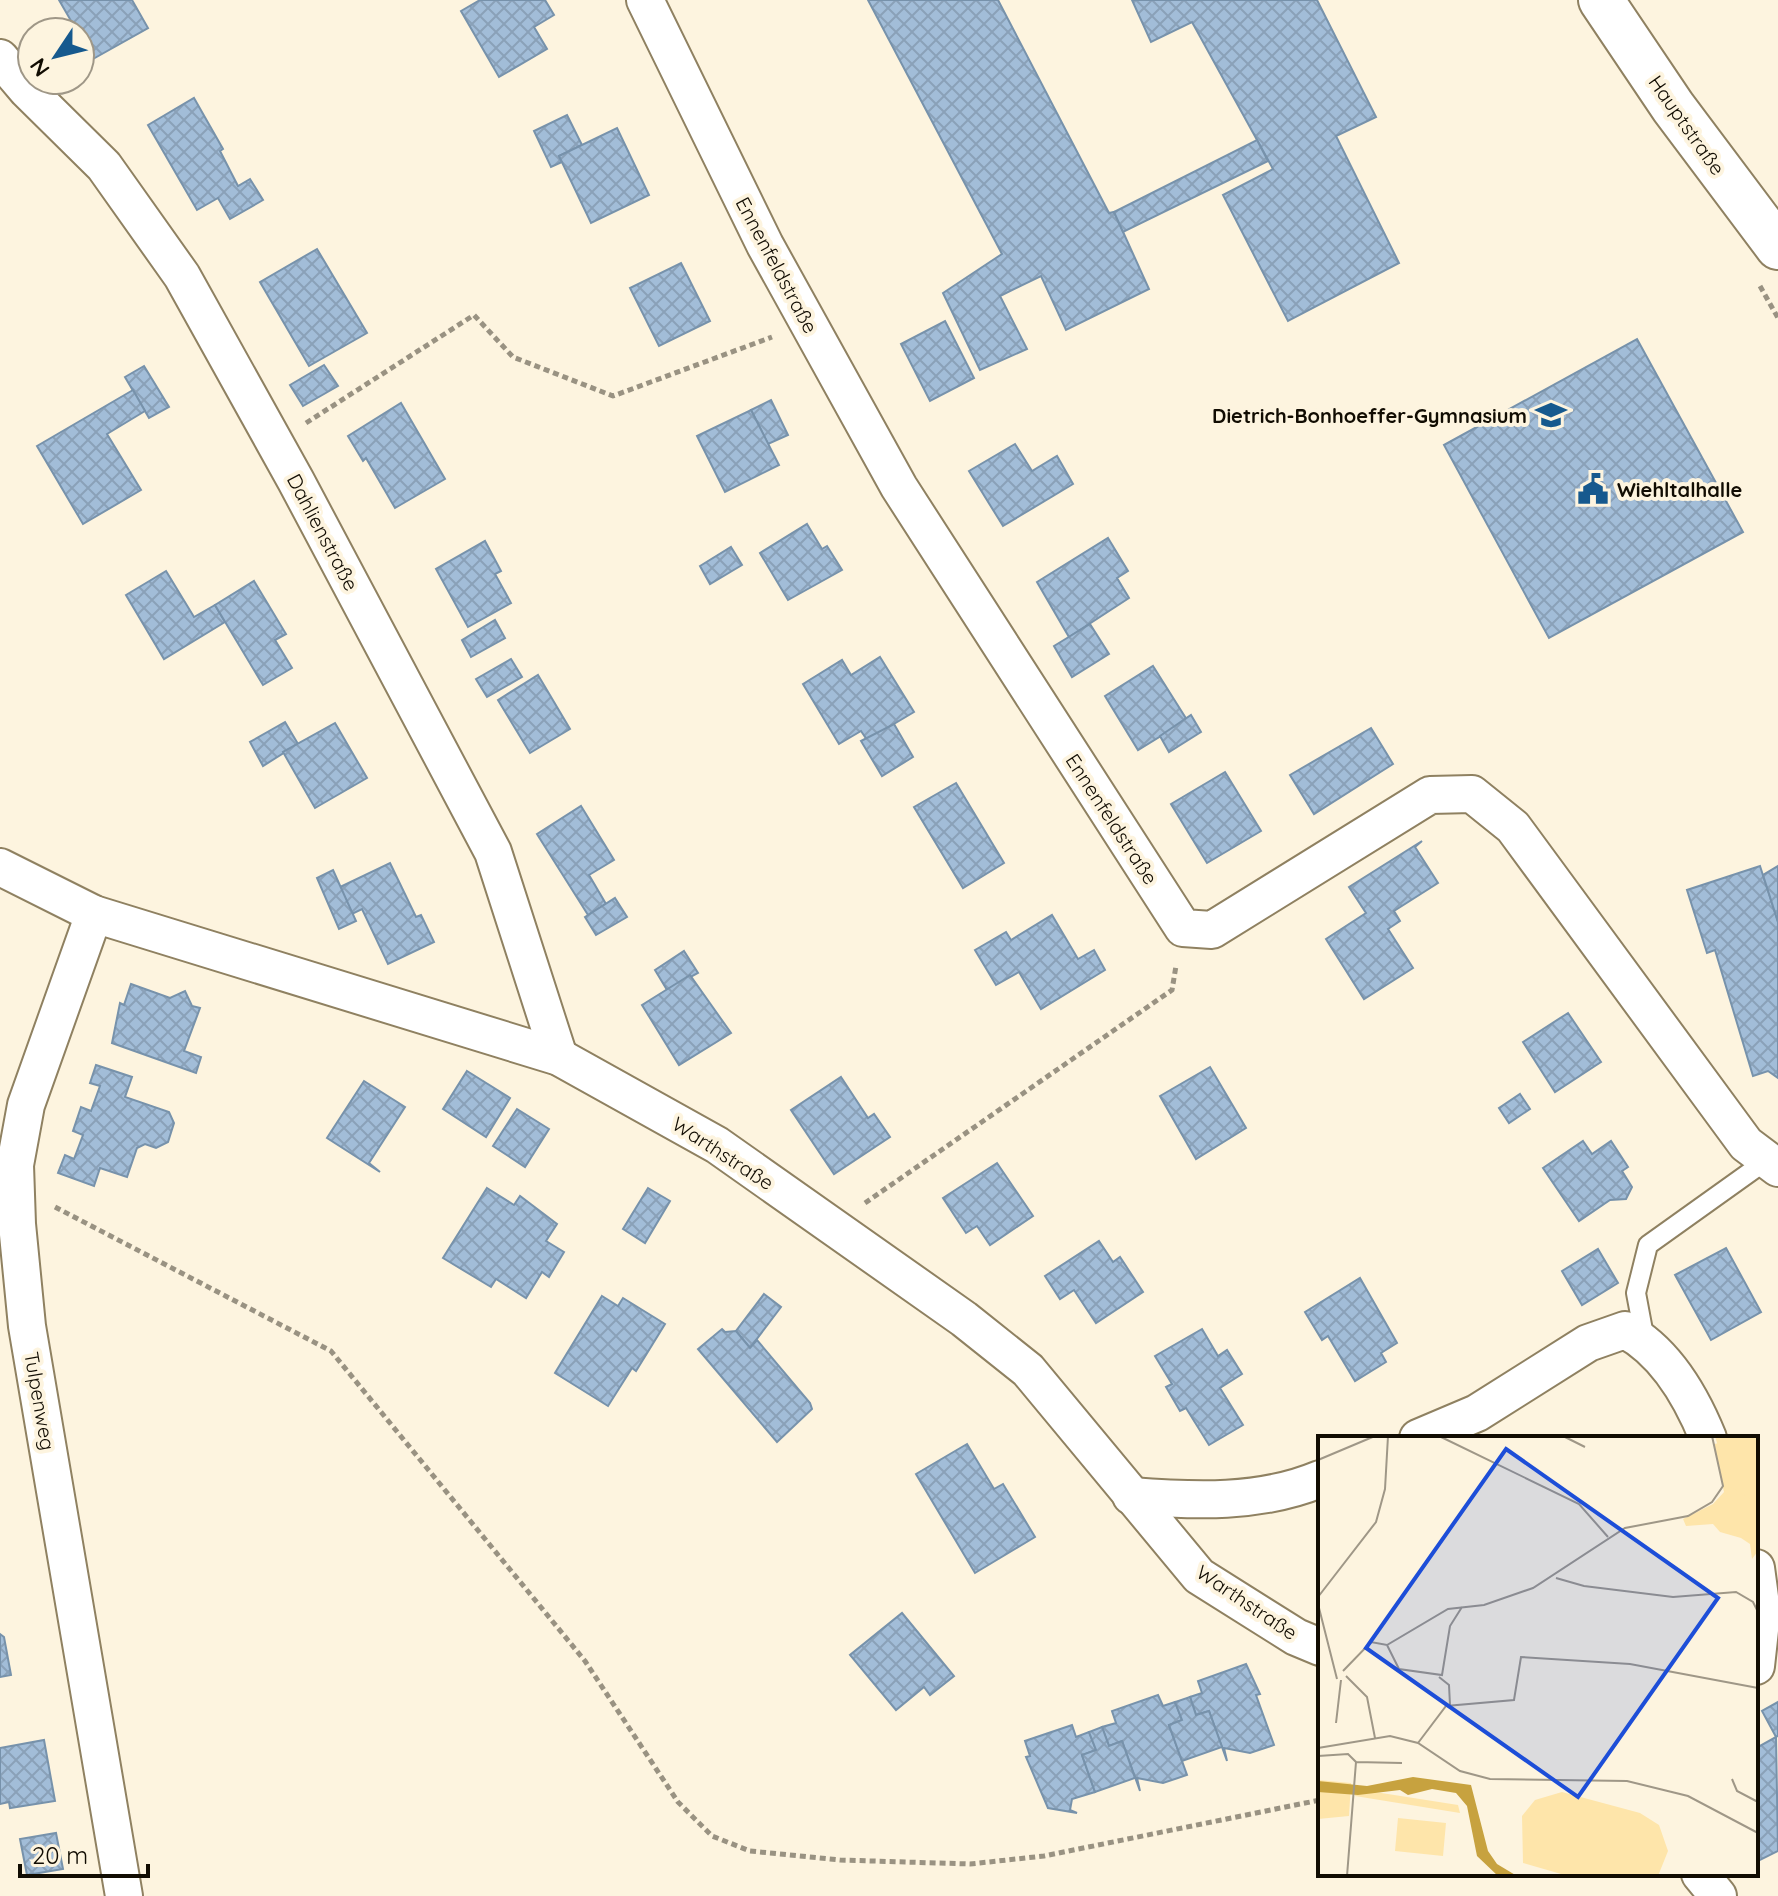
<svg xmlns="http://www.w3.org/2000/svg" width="1778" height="1896" font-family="Quicksand,sans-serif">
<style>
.building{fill:url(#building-cross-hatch);stroke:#7792ab;stroke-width:2}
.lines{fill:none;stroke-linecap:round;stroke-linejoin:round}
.lane-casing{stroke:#8f8161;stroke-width:22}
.street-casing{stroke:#8f8161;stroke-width:40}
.secondary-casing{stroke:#8f8161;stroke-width:48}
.path{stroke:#999282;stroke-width:5;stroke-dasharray:6 4;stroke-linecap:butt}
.lane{stroke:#fff;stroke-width:18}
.street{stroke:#fff;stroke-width:36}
.secondary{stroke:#fff;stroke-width:44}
.labels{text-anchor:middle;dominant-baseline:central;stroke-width:8;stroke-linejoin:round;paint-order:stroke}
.street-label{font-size:20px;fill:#110c02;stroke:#fdf4df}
.poi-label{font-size:20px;font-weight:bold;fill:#110c02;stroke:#fdf4df;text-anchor:end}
.inset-road{fill:none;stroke:#9f9787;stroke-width:2}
.view{fill:#1d4ed8;fill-opacity:0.15;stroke:#1d4ed8;stroke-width:4}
.inset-edge{fill:none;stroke:#110c02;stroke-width:4}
</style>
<defs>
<pattern id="building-cross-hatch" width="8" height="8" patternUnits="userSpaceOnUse" patternTransform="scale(2)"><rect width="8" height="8" fill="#a2bdd8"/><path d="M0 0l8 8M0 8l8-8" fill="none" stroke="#8aa1b8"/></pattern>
</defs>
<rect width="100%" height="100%" fill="#fdf4df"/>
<g class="building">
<polygon points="59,0 132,0 148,28 93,59"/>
<polygon points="480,0 545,0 554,15 534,27 547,49 499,77 461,11"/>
<polygon points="868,0 998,0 1109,213 1114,212 1149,289 1066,330 1041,276 1000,296 1027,349 980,370 943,293 1002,254"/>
<polygon points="1132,0 1317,0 1376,117 1336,136 1399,263 1288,321 1223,195 1273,169 1192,22 1151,42"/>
<polygon points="194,98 223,149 220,151 238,186 250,179 263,200 230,219 218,198 197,210 148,125"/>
<polygon points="567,115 582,145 559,156 562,162 551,167 534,131"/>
<polygon points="617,128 649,195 591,223 559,156"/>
<polygon points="1257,140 1268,161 1123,232 1114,212"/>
<polygon points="317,249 367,333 309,366 260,282"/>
<polygon points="681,263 710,321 659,346 630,288"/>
<polygon points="945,321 974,378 930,401 901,344"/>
<polygon points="1637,339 1743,532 1549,638 1444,445"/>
<polygon points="324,365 338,386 303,406 290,385"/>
<polygon points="144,366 169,407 149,418 125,377"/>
<polygon points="133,390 145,411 107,434 141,490 83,524 37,446"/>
<polygon points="771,400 788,435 768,444 751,410"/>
<polygon points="401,403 445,479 395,508 366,458 363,461 348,436"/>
<polygon points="751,410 779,465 725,492 697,436"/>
<polygon points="1015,444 1032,471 1057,456 1073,484 1003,526 969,471"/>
<polygon points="807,524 822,549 827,546 842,570 788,600 760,553"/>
<polygon points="1108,538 1128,571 1117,578 1129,598 1069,637 1037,582"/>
<polygon points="485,541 501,571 495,574 511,603 468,627 436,569"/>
<polygon points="731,547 742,565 710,584 700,566"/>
<polygon points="166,571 194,617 215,605 225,622 164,659 126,595"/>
<polygon points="254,581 286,634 275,640 292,668 263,685 215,605"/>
<polygon points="495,620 505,638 471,657 462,640"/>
<polygon points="1090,624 1109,654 1072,677 1054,646"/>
<polygon points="880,657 914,712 867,740 861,731 839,744 803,684 842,660 851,675"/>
<polygon points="511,659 522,677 487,697 476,679"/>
<polygon points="1153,666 1187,720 1138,750 1105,696"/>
<polygon points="538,675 570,729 530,753 498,700"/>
<polygon points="1191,715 1201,732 1169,752 1160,736"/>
<polygon points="285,722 298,744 263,766 250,742"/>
<polygon points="335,723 367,778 315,808 283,752"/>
<polygon points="894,724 913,757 882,776 861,741"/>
<polygon points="1371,728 1393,764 1314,814 1290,775"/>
<polygon points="1225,772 1261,831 1207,863 1171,804"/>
<polygon points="956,783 1004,863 963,888 914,807"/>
<polygon points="581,806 614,860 589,875 606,904 588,915 537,834"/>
<polygon points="1422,841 1415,847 1438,883 1394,911 1400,921 1388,929 1413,968 1364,999 1326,939 1366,913 1349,887"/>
<polygon points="390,863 416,917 421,915 434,942 388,964 362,909 352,914 340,887"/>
<polygon points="1760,866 1778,922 1778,1078 1768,1071 1753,1076 1715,950 1707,953 1687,890"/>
<polygon points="1778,866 1778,922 1763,875"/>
<polygon points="333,870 356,921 339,929 317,878"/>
<polygon points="615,898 627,917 596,935 585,917"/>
<polygon points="1052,915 1078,959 1094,950 1105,970 1041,1009 1019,972 996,985 975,950 1006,932 1011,940"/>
<polygon points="684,951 698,973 667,990 655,970"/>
<polygon points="690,975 731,1033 679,1065 642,1005"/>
<polygon points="131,984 170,998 185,991 192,1006 200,1008 184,1051 201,1057 196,1073 112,1043 120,1003 124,1005"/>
<polygon points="1568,1013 1601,1062 1555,1092 1523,1042"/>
<polygon points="96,1065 132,1077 125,1097 169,1112 174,1123 168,1142 156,1148 145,1144 137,1148 127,1177 100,1168 94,1186 58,1173 65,1155 74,1159 83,1135 73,1131 81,1107 91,1111 100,1086 90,1083"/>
<polygon points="1210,1067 1246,1128 1196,1159 1160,1096"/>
<polygon points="467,1071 510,1098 486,1137 443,1109"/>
<polygon points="841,1077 868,1118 874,1114 890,1137 834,1174 791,1110"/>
<polygon points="364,1081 405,1107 369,1163 380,1172 327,1138"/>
<polygon points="1520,1094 1530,1109 1509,1123 1499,1108"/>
<polygon points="517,1109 549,1129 525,1167 493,1146"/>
<polygon points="1583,1141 1592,1154 1611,1141 1628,1167 1622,1171 1632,1187 1626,1199 1610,1200 1579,1221 1543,1168"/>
<polygon points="997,1163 1033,1216 990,1245 977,1226 966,1233 943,1198"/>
<polygon points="487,1188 514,1205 520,1196 557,1224 546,1241 564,1252 549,1277 542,1272 526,1298 496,1279 491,1287 443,1258"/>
<polygon points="648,1188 670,1201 645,1243 623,1229"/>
<polygon points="1099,1241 1113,1262 1120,1257 1143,1292 1096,1323 1074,1290 1060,1299 1045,1276"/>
<polygon points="1726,1248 1761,1312 1711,1340 1675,1275"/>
<polygon points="1598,1249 1618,1283 1582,1305 1562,1271"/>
<polygon points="1360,1278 1397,1343 1381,1353 1386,1362 1355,1381 1328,1336 1322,1340 1305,1312"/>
<polygon points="764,1294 781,1307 750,1348 736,1331"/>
<polygon points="602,1296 618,1306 623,1298 665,1324 636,1371 632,1368 608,1406 555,1373"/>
<polygon points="722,1329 725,1332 736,1331 750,1348 757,1340 810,1403 812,1409 777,1442 698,1349"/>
<polygon points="1202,1329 1218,1356 1227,1350 1242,1374 1220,1388 1243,1425 1209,1445 1186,1408 1180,1411 1166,1387 1172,1384 1155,1356"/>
<polygon points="967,1444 994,1489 1003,1484 1035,1537 975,1573 916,1474"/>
<polygon points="902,1613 954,1676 930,1695 924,1687 896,1710 850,1655"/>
<polygon points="0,1634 4,1637 11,1675 0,1677"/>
<polygon points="1246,1664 1260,1694 1256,1695 1274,1745 1250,1753 1224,1748 1227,1761 1209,1711 1196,1715 1190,1697 1202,1693 1198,1681"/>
<polygon points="1158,1695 1163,1706 1175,1702 1182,1720 1169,1725 1187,1775 1163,1783 1137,1778 1140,1791 1122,1741 1109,1746 1102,1727 1116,1723 1112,1711"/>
<polygon points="1190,1697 1196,1715 1209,1711 1222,1747 1182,1761 1169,1725 1182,1720 1175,1702"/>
<polygon points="1778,1702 1778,1736 1776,1737 1762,1711"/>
<polygon points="1072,1725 1076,1737 1089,1732 1096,1750 1082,1755 1095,1792 1072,1799 1070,1810 1077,1813 1048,1808 1026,1757 1030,1756 1025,1741"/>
<polygon points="1102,1727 1109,1746 1122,1741 1135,1778 1095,1792 1082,1755 1096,1750 1089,1732"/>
<polygon points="1776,1737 1778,1851 1758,1861 1756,1748"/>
<polygon points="44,1740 55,1801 10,1808 9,1802 0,1804 0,1748"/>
<polygon points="56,1833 63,1869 27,1875 20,1839"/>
</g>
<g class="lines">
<defs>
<polyline id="lane" points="1645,1341 1636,1293 1648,1245 1767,1160"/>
<g id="street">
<polyline points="645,0 765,245 899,487 1183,928 1212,930 1430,795 1472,794 1513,827 1746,1144 1778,1168"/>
<polyline points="0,58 27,90 104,166 182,276 296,481 493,852 559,1057"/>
<polyline points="0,867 94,914 559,1057 717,1145 964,1319 1028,1370 1199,1576 1296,1637 1320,1647"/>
<polyline points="94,914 26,1105 15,1165 17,1224 27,1326 124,1896"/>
<path d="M1418,1438L1477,1413L1588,1343L1625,1330C1666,1352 1691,1396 1708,1438"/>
<path d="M1131,1496C1194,1501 1260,1504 1320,1479"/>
<polyline points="1756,1568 1762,1612 1756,1666"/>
<polyline points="1700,1874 1718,1896"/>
</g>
<polyline id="secondary" points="1601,0 1673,107 1778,247"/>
</defs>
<use href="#lane" class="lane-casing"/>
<use href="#street" class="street-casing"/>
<use href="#secondary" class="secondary-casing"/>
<g class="path">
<polyline points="1760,286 1778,318"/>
<polyline points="306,423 474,315 513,357 613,396 772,337"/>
<polyline points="865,1203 1172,990 1176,966"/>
<polyline points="55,1207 331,1351 585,1661 678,1802 712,1836 750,1851 840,1860 970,1864 1044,1856 1320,1800"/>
</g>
<use href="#lane" class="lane"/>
<use href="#street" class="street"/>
<use href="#secondary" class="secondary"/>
</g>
<defs>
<symbol id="school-bare" viewBox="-9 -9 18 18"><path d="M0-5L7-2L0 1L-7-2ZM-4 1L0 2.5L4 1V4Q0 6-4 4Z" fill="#16598e" stroke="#fdf4df" stroke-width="2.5" paint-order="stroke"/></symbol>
<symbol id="civic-bare" viewBox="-9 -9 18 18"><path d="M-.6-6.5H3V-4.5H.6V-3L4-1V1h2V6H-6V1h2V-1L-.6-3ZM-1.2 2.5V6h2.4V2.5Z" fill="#16598e" stroke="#fdf4df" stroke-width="2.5" paint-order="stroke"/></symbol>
</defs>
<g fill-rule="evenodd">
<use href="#school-bare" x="1529" y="393" width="44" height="44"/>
<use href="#civic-bare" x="1571" y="467" width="44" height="44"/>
</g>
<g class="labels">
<g class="street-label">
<text transform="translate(1687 125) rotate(55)">Hauptstraße</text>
<text transform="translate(777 265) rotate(62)">Ennenfeldstraße</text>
<text transform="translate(323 532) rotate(62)">Dahlienstraße</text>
<text transform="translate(1112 819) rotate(57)">Ennenfeldstraße</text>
<text transform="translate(723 1153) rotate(33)">Warthstraße</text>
<text transform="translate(40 1401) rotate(80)">Tulpenweg</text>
<text transform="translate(1247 1602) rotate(34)">Warthstraße</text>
</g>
<g class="poi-label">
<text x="1527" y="415">Dietrich-Bonhoeffer-Gymnasium</text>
<text x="1617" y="489" text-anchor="start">Wiehltalhalle</text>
</g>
</g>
<g transform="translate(1318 1436)">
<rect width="440" height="440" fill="#fdf4df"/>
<path d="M440,0V115L434,123L432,108L423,102L402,96L395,88L368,90L365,83L395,68L406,56L396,8ZM38,353L140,369L142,377L37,360Z" fill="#fee5aa"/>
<path d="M397,0H440V67L411,50ZM0,344L33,347L31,380L0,383Z" fill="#fee5aa"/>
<path d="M244,356L322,377L341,389L350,415L340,440H250L205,427L204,380L217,364ZM80,382L128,387L125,420L77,415Z" fill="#fee5aa"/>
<path d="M95,341L153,349L170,415L179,428L199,440H180L159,420L149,370L138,357L114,353L90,359L82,354L40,359L0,356V345L49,350Z" fill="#c7a23f"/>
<path class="inset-road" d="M121,0L261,68L290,101M245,0L267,11M0,24L57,0M238,142L266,150L355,161L418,156L435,166L440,176M0,161L58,86L67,53L70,0M0,168L19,243M69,209L81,233L124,239L132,190L144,171M25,235L53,206L69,209L130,173L166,169L215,152L307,92L370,80L394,66L405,50L394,0M28,240L49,261L57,302M121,241L131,249L132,269M18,287L23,244M100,307L128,270L196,264L203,221L312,228L440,252M0,312L72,300L100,307L142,335L172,343L309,345L370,360L440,397M0,320L30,318L38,326L29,440M38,326L84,327M414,343L419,355L440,366"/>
<path class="view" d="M188,13L400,162L260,361L48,212Z"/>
<rect width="440" height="440" class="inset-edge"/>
</g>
<g transform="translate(56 56) rotate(235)"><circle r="38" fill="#fdf4df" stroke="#9f9787" stroke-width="2"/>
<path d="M0-6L14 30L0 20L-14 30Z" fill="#16598e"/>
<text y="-12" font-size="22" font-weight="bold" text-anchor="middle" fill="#110c02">N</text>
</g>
<path d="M20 1864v12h128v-12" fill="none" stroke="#110c02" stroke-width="4"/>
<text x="32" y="1864" font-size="24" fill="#110c02" stroke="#fdf4df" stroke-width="6" paint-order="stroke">20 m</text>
</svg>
